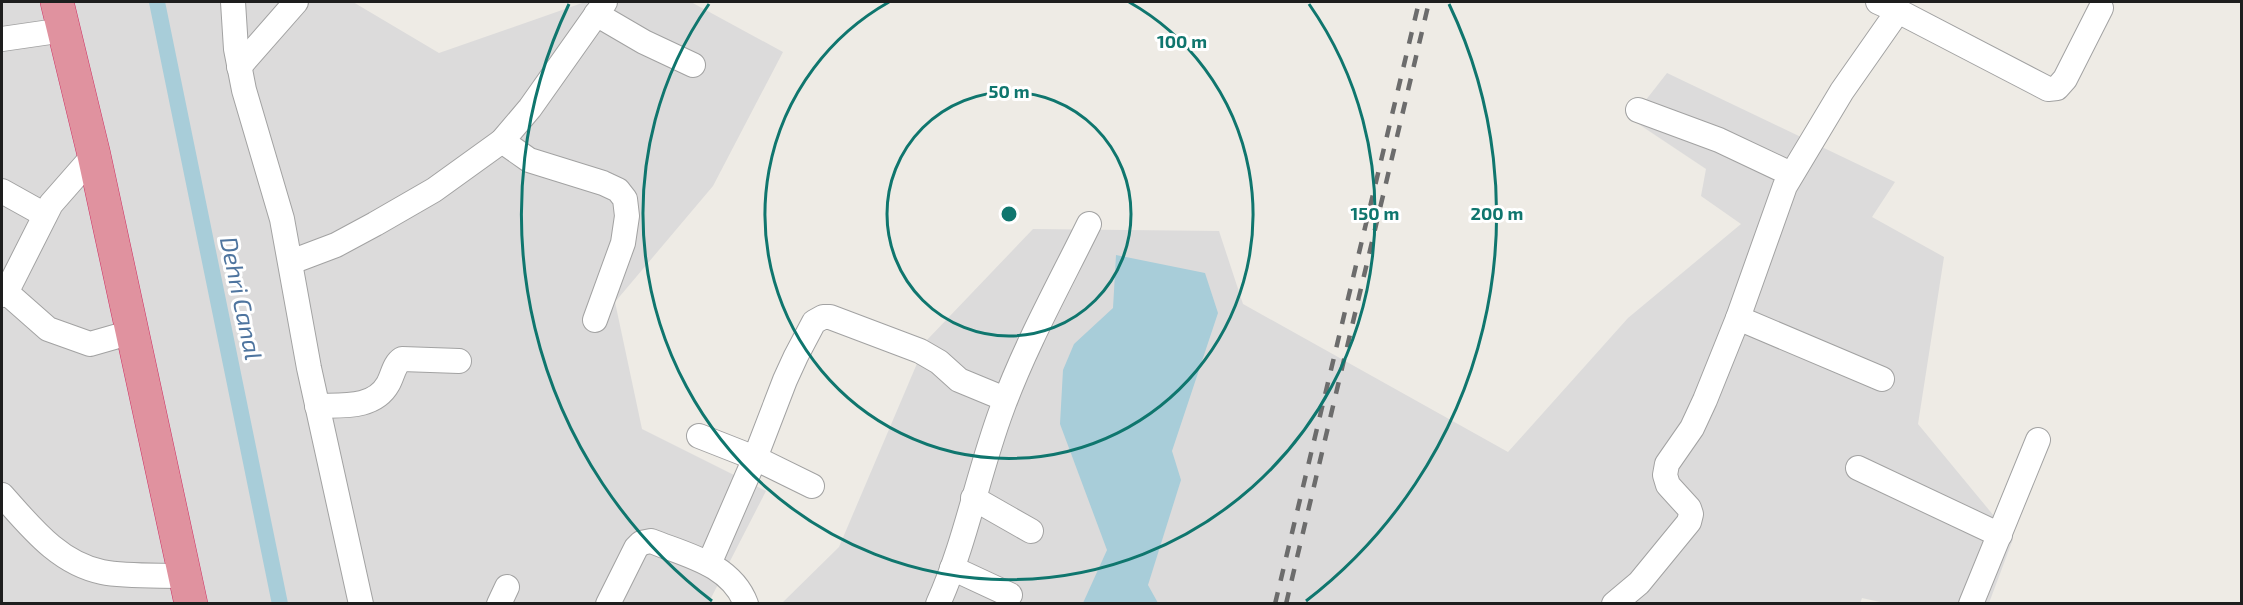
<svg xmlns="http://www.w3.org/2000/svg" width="2243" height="605" font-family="'Exo 2',sans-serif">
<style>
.residential{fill:#dcdbdb}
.water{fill:#a8cdd9}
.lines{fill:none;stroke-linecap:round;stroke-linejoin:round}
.canal{stroke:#a8cdd9;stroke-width:16}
.minor-casing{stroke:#a2a2a2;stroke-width:26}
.highway-casing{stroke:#cd3264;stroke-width:34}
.minor{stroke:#fff;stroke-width:24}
.highway{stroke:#e0929f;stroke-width:33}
.rail{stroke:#6c6c6c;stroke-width:4.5;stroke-dasharray:12 12;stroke-linecap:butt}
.ring{fill:none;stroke:#0f766e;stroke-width:3}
.labels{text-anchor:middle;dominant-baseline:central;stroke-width:6;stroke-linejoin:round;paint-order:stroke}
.water-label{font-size:24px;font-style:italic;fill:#4f759f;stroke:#fff}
.centre{fill:#0f766e;stroke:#fff;stroke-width:3}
.ring-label{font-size:18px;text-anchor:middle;font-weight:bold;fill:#0f766e;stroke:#fff;stroke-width:6;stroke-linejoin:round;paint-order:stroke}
</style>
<rect width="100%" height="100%" fill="#eeebe5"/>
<g class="residential">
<polygon points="2,2 353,2 439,53 585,2 691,2 783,52 713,186 615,302 642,429 766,491 710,600 715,603 2,603"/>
<polygon points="1667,73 1895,182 1872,217 1944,257 1918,424 2013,539 1989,603 1889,604 1862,598 1860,604 781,604 839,547 927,340 1033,229 1219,231 1243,304 1508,452 1628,318 1741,224 1701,196 1706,169 1631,119"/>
</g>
<polygon class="water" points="1116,255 1205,273 1218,313 1172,451 1181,480 1148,585 1158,603 1083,603 1107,550 1060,424 1063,370 1074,344 1113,308"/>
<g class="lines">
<polyline class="canal" points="157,2 280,604"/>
<defs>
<g id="minor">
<polyline points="233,2 236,49 244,90 282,219 309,368 361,604"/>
<polyline points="1898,11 2048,89 2057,88 2065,79 2101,8"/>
<polyline points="596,14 644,42 693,65"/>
<polyline points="2,39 64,30"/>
<polyline points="239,67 296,2"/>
<polyline points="1638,110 1719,140 1791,174"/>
<polyline points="502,141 529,160 603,183 618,190 625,199 627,216 623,243 595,320"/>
<polyline points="2,191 45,215"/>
<polyline points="291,262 336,245 375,224 434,190 502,141 530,108 605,2"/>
<polyline points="6,292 48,329 90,344 132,332"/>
<polyline points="2,295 9,287 51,204 94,155"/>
<polyline points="1738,318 1882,379"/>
<path d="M317,406C342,405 374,409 388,384C393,375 394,364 402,359L459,361"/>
<polyline points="699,436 755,458 785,380 796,356 814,322 823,317 830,317 920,351 939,362 959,380 1005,399"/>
<polyline points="1858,468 2000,535"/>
<path d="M2,495C30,526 58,563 102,572C127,577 159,575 185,576"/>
<polyline points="973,498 1031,531"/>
<polyline points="709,564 755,458 812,486"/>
<polyline points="952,568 1010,595"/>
<polyline points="499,604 507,587"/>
<path d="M608,604L636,548L641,543L651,541C686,555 731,564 746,604"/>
<path d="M938,604C966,542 978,473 1002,409C1025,346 1059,285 1089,224"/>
<polyline points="1614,604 1639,583 1689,522 1691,514 1689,508 1668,485 1665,475 1667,464 1692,428 1705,400 1738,318 1785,186 1842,91 1898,11 1878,2"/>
<polyline points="1971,604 2038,440"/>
</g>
<polyline id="highway" points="57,2 94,155 191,604"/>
</defs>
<use href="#minor" class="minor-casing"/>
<use href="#highway" class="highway-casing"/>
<use href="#minor" class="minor"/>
<use href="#highway" class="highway"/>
<g class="rail">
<polyline points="1275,604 1419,2"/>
<polyline points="1286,604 1429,2"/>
</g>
</g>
<g class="ring">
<circle cx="1009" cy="214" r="122"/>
<path d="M1129 2A244 244 0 1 1 889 2"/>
<path d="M1309 4A366 366 0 1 1 709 4"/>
<path d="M712 601A488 488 0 0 1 569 4M1449 4A488 488 0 0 1 1306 601"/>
</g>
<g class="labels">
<g class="water-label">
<text transform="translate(242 298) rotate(78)">Dehri Canal</text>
</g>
</g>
<circle cx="1009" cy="214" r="9" class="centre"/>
<g class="ring-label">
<text x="1182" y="48">100 m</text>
<text x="1009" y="98">50 m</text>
<text x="1375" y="220">150 m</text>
<text x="1497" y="220">200 m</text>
</g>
<rect width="2243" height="605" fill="none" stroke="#1e1e1e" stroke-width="6"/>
</svg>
